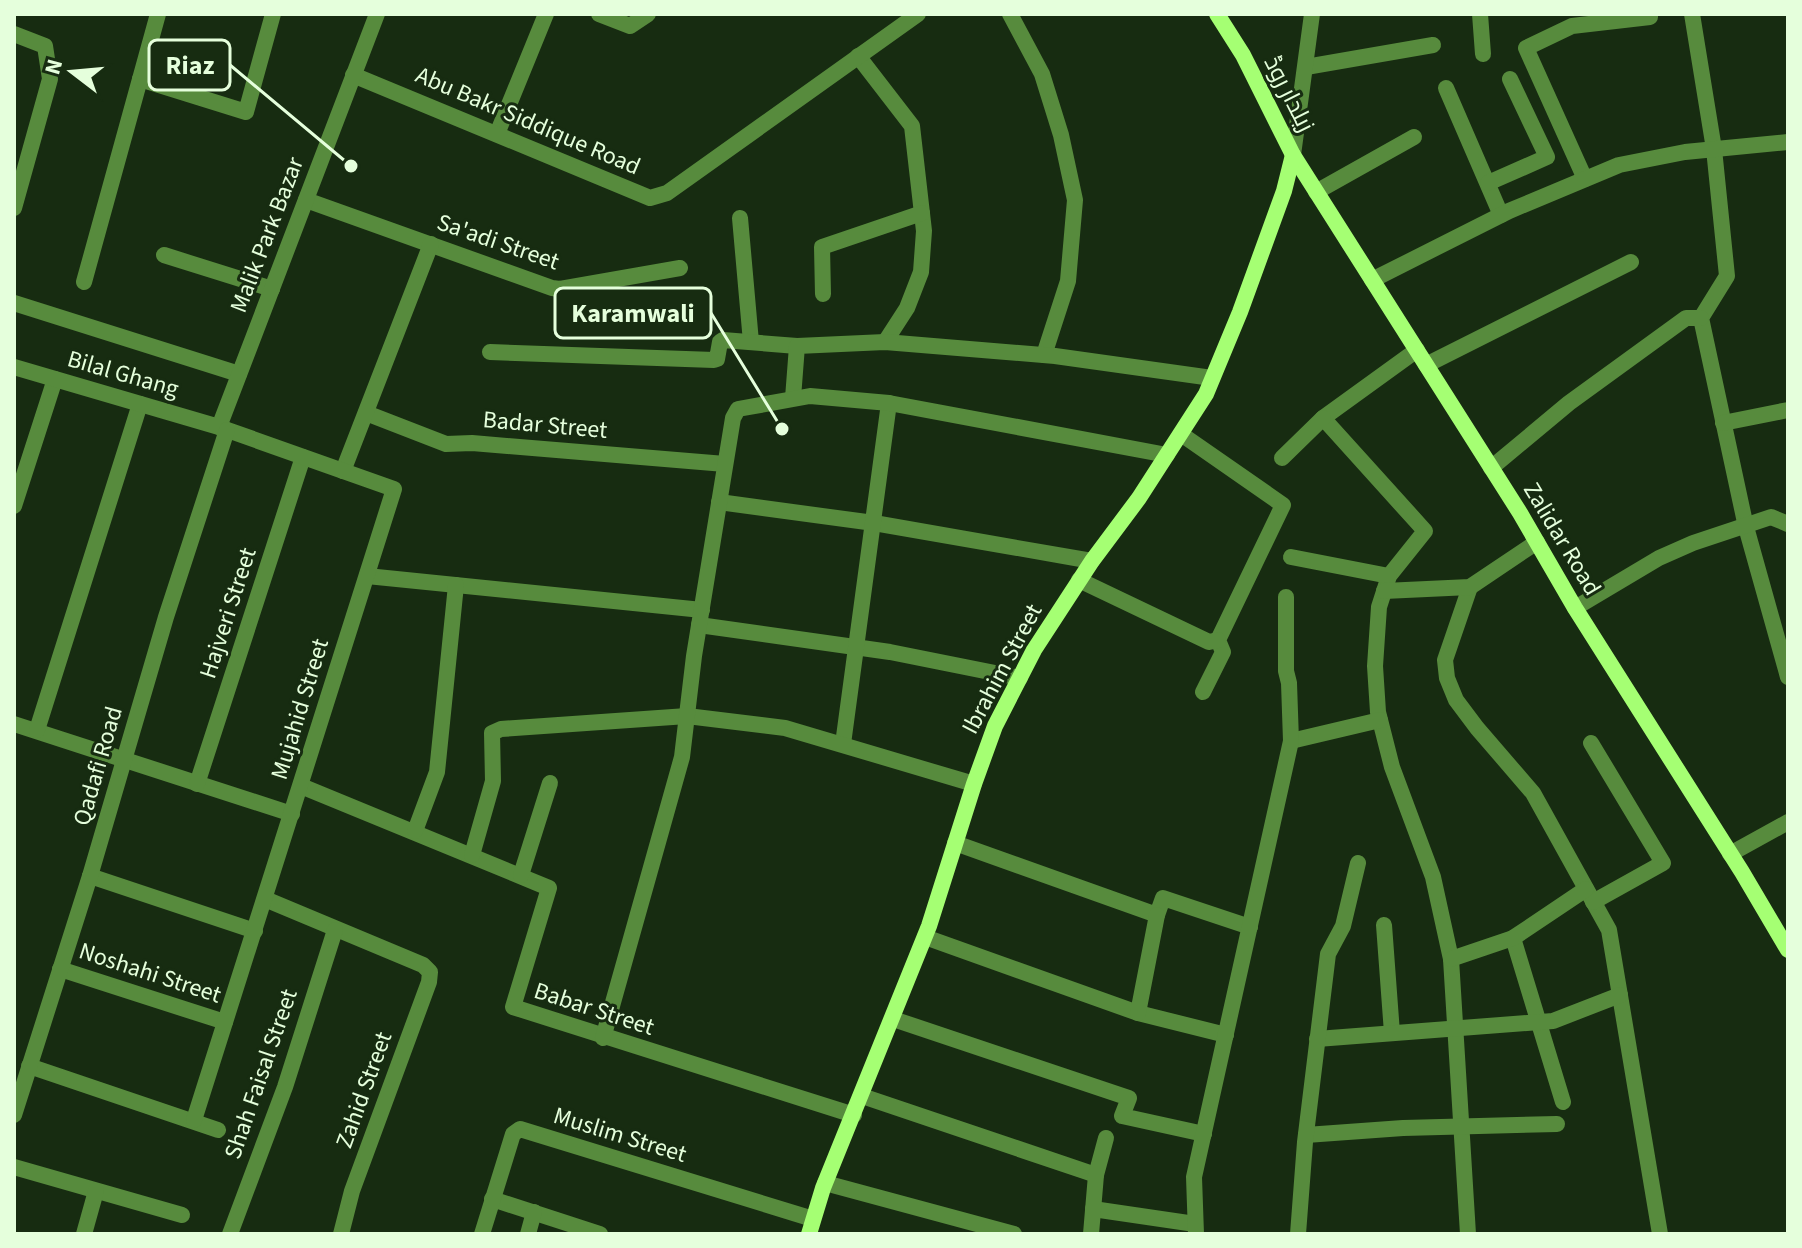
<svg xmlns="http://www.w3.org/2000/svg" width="1802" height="1248" font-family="'Source Sans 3',Cairo,sans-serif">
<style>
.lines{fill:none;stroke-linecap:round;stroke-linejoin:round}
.minor{stroke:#578b3d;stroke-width:16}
.tertiary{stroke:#578b3d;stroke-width:16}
.secondary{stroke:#a5ff73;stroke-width:16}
.labels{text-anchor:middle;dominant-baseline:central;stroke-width:6;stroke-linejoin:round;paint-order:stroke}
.street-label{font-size:24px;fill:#e5ffdc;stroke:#172c11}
.leader{fill:none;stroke:#e5ffdc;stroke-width:3}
.callout-dot{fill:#e5ffdc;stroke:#172c11;stroke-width:3}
.callout{fill:#172c11;stroke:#e5ffdc;stroke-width:3}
.callout-label{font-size:26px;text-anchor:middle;font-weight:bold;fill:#e5ffdc}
</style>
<rect width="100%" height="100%" fill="#172c11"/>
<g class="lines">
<g class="minor">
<polyline points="599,14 630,26 648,14"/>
<polyline points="1010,14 1042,74 1061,135 1075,200 1068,281 1044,355"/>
<polyline points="1480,14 1483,54"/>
<polyline points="1692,14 1714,149 1727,276 1701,318 1746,527 1788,677"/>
<polyline points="14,34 45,46 50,79 14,208"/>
<polyline points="858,56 912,126 924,231 921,272 907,308 885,342"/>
<polyline points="1306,67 1433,45"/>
<polyline points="140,79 246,112 273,14"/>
<polyline points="1446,88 1501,215"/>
<polyline points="497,134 546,14"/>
<polyline points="1585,179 1526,48 1572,26 1650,17 1650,14"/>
<polyline points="1488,183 1547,157 1510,79"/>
<polyline points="1316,192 1414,137"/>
<polyline points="306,200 552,288 560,289 680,268"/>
<polyline points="740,218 751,342"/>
<polyline points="164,255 272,289"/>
<polyline points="1372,280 1509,211 1619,165 1685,152 1788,142"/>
<polyline points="84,282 158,14"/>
<polyline points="823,294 822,247 922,213"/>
<polyline points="14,303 239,374"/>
<polyline points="1417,350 1323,418 1425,531 1389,576 1379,607 1375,666 1378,712 1392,767 1433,877 1451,959 1468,1234"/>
<polyline points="490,352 714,360 717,359 720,342 723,340 797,346"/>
<polyline points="1426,365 1631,262"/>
<polyline points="793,398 797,346 885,342 1055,356 1212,378"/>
<polyline points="366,413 446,444 472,443 725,464"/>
<polyline points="1723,423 1788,410"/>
<polyline points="1181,434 1283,505 1218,640 1223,652 1203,692"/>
<polyline points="1282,458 1323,418"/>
<polyline points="1491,468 1569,403 1686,318 1701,318"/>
<polyline points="343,471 431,244"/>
<polyline points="719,502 874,523 1092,561"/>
<polyline points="14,506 55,379"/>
<polyline points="1291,557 1389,576"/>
<polyline points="367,576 702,610"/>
<polyline points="1079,580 1209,642 1218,640"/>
<polyline points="1470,587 1445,660 1447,678 1456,700 1477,728 1533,793 1609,930 1660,1234"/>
<polyline points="1384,591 1470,587 1537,542"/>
<polyline points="1575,608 1659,558 1693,543 1771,517 1788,524"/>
<polyline points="699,625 890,652 1020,678"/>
<polyline points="14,724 292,814"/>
<polyline points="37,730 140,404"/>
<polyline points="1291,741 1380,720"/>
<polyline points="1591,743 1663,863 1593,902"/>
<polyline points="843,744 889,403"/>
<polyline points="197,784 303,457"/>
<polyline points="301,786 549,888 513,1007 854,1115"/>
<polyline points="415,831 437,772 456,585"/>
<polyline points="955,843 1157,915 1163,898 1250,927"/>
<polyline points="1730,854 1788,822"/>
<polyline points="472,855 493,781 492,733 501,729 687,716 785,728 974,784"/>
<polyline points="521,875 550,783"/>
<polyline points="90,876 255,931"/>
<polyline points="265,899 423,965 430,972 429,982 352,1191 341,1234"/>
<polyline points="1384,925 1392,1033"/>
<polyline points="925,937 1138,1013 1226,1035"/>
<polyline points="1513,938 1563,1102"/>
<polyline points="1451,959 1513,938 1586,889"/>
<polyline points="60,969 225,1022"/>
<polyline points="1138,1013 1157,915"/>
<polyline points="893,1019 1129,1098 1122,1116 1204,1134"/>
<polyline points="603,1038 682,757 694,656 733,418 738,409 810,396 889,403 1167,455"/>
<polyline points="1317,1039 1553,1021 1620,995"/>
<polyline points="29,1066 218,1130"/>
<polyline points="862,1096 1096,1175"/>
<polyline points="194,1120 394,489 219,427"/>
<polyline points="1306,1135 1403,1128 1557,1124"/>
<polyline points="14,1167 182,1215"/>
<polyline points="825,1183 1014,1234"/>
<polyline points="492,1199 600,1234"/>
<polyline points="1093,1209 1195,1224"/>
<polyline points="84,1234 96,1191"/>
<polyline points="230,1234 285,1087 335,930"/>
<polyline points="482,1234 513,1134 520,1129 813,1219"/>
<polyline points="528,1234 534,1212"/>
<polyline points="1091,1234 1096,1175 1106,1138"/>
<polyline points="1196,1234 1194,1177 1291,741 1289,683 1286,671 1286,597"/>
<polyline points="1298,1234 1305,1142 1328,954 1343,926 1358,863"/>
</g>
<g class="tertiary">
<polyline points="353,75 650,198 667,193 918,14"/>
<polyline points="1293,155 1312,14"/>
<polyline points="14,367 219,427 377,14"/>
<polyline points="14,1115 90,876 166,617 227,430"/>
</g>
<g class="secondary">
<polyline points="1217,14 1243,55 1293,155 1520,513 1575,608 1742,872 1788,950"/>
<polyline points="809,1234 823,1188 929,926 974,784 995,726 1034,650 1092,561 1139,498 1206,394 1240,312 1284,191 1293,155"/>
</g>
</g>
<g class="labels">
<g class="street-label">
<text transform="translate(1289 94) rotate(63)">زیلدار روڈ</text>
<text transform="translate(528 121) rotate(23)">Abu Bakr Siddique Road</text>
<text transform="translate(267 235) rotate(-69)">Malik Park Bazar</text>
<text transform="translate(498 242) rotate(19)">Sa'adi Street</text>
<text transform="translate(123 374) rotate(16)">Bilal Ghang</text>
<text transform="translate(545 425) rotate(5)">Badar Street</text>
<text transform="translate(1562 539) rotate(59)">Zalidar Road</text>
<text transform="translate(228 613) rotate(-72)">Hajveri Street</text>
<text transform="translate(1002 669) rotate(-62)">Ibrahim Street</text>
<text transform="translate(300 709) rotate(-73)">Mujahid Street</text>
<text transform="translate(98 766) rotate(-74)">Qadafi Road</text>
<text transform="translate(150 973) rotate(18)">Noshahi Street</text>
<text transform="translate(594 1009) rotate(18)">Babar Street</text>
<text transform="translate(261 1074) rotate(-71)">Shah Faisal Street</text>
<text transform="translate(364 1090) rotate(-70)">Zahid Street</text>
<text transform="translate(620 1135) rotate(17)">Muslim Street</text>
</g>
</g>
<path class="leader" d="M351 166L230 65M782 429L711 313"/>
<g class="callout-dot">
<circle cx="351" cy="166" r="8"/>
<circle cx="782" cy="429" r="8"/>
</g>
<g class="callout">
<rect x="149" y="40" width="81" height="50" rx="8"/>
<rect x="555" y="288" width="156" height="50" rx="8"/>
</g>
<g class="callout-label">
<text x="190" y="74">Riaz</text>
<text x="633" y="322">Karamwali</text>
</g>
<rect width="1802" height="1248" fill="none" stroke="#e5ffdc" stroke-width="32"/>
<g transform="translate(72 72) rotate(286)" stroke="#172c11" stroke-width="6" paint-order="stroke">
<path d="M0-6L14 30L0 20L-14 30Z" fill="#e5ffdc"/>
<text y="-12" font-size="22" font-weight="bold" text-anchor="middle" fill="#e5ffdc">N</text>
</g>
</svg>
